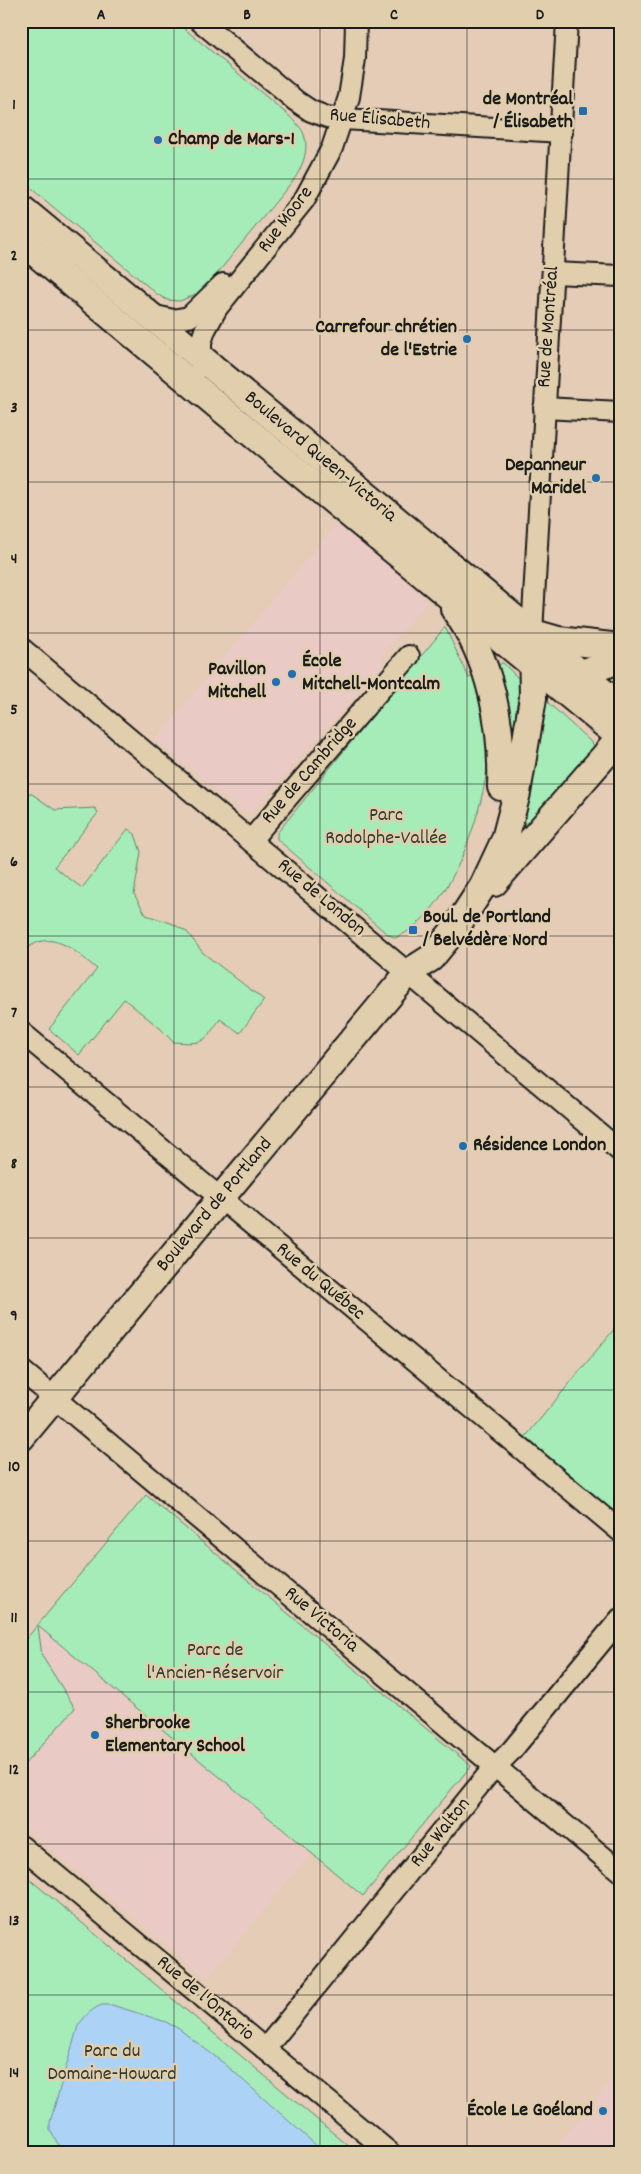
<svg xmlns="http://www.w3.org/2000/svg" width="641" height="2174" font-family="Dekko,sans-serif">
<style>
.built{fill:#eacac5}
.green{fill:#a5ecb8;stroke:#60846a}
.water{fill:#acd3f6;stroke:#728a9f}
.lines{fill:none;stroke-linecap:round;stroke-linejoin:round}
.minor-casing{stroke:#1c1c1c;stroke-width:24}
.major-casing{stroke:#1c1c1c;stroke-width:30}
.minor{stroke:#e1ceac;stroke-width:20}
.major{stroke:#e1ceac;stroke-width:26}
.grid{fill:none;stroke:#1c1c1c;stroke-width:1;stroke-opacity:0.55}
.poi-dot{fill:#1f6fb2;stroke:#e1ceac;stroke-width:2}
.labels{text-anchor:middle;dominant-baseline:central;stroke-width:5;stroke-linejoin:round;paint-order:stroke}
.poi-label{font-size:20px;font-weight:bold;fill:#1c1c1c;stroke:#e1ceac;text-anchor:end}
.street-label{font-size:20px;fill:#1c1c1c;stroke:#e1ceac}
.park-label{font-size:20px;fill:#313b33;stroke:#e1ceac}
.neatline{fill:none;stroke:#1c1c1c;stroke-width:2}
.grid-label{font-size:16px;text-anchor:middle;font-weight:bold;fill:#1c1c1c}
</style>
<rect width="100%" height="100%" fill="#e5ccb7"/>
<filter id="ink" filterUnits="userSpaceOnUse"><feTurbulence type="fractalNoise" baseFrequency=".02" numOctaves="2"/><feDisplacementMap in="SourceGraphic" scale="10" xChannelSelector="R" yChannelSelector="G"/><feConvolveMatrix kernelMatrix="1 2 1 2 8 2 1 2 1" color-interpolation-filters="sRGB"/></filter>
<g filter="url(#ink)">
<g class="built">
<polygon points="337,523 392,567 427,602 382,654 382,665 251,813 246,813 155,740"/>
<polygon points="38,1625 311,1853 207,1978 21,1824 21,1645"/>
<polygon points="620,2070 620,2153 551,2153"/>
</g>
<g class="green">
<path d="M21,21H175L287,114C292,119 300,126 303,132C310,148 303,165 295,178L203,291L180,301L167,300L157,294L21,180Z"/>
<path d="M445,627L469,678L475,676C480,696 488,719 489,740C490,797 453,915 395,938L386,933L277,839V833Z"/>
<polygon points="501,663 503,663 520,680 514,728 510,732 497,669"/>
<polygon points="543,698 593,744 594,749 526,831 518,831"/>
<path d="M21,792L32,794L55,810L95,808L98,813L54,867L82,888L128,829L135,834L141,852L134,894L146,915L171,923L187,932L203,953L264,1000L240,1033L220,1019C203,1044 204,1044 173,1042L161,1029L124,999L79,1055L49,1029L97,969C73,949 49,925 21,954Z"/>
<polygon points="620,1322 620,1531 518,1446"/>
<polygon points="146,1495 471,1766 363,1896 38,1626 42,1656 75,1708 21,1768 21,1645"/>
<polygon points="21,1872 357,2153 21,2153"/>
</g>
<path class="water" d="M102,2005H112L166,2022L179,2029L225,2064L319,2148L320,2153H63L50,2130V2122L78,2026C85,2016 91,2009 102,2005Z"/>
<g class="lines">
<defs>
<g id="minor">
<polyline points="200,21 296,101 311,111 327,117 343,119 562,132"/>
<polyline points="553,273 620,276"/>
<polyline points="151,315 173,320 189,317 223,284"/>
<polyline points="201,367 201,343 205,330 217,308 304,200 332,148 349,97 355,59 356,21"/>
<polyline points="544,408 620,412"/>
<polyline points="532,633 567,21"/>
<polyline points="21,648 620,1151"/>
<polyline points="251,840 409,656"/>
<polyline points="21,1032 620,1531"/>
<polyline points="21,1370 620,1871"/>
<polyline points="21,1846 390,2153"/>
<polyline points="265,2049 490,1772 512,1750 620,1619"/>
</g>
<g id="major">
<polyline points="21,208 620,706"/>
<polyline points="21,241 217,405 620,737"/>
<path d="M454,609C491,659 503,726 501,787"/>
<polyline points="537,634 558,640 620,647"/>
<polyline points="566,678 620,660"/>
<polyline points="494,883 620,738"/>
<polyline points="21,1438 409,972 431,958 455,929 483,886 505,839 517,793 533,698 532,633"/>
</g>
</defs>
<use href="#minor" class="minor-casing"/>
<use href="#major" class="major-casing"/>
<use href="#minor" class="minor"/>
<use href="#major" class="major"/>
</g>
</g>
<path class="grid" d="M174,21V2153M320,21V2153M467,21V2153M21,179H620M21,330H620M21,482H620M21,633H620M21,784H620M21,936H620M21,1087H620M21,1238H620M21,1390H620M21,1541H620M21,1692H620M21,1844H620M21,1995H620"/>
<g class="poi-dot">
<rect x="578" y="106" width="10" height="10" rx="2.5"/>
<circle cx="158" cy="140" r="5"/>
<circle cx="467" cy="339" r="5"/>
<circle cx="596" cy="478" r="5"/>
<circle cx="292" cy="674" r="5"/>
<circle cx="276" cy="682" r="5"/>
<rect x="408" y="925" width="10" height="10" rx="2.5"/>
<circle cx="463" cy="1146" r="5"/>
<circle cx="95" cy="1735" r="5"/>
<circle cx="603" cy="2111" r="5"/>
</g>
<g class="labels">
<g class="poi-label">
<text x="573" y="100">de Montréal<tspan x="573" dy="23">/ Élisabeth</tspan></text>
<text x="168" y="140" text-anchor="start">Champ de Mars-1</text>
<text x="457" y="328">Carrefour chrétien<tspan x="457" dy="23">de l'Estrie</tspan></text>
<text x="586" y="466">Depanneur<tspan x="586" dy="23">Maridel</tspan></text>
<text x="302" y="662" text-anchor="start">École<tspan x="302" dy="23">Mitchell-Montcalm</tspan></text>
<text x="266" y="670">Pavillon<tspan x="266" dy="23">Mitchell</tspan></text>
<text x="423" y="918" text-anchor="start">Boul. de Portland<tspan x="423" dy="23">/ Belvédère Nord</tspan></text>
<text x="473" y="1146" text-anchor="start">Résidence London</text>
<text x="105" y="1724" text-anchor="start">Sherbrooke<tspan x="105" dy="23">Elementary School</tspan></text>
<text x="593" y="2111">École Le Goéland</text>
</g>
<g class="street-label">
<text transform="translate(380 120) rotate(5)">Rue Élisabeth</text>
<text transform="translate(286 220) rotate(-53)">Rue Moore</text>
<text transform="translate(549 327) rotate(-86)">Rue de Montréal</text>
<text transform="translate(320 457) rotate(40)">Boulevard Queen-Victoria</text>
<text transform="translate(310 771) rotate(-49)">Rue de Cambridge</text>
<text transform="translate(321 898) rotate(40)">Rue de London</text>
<text transform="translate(215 1205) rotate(-50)">Boulevard de Portland</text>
<text transform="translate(320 1282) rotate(40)">Rue du Québec</text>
<text transform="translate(321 1620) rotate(40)">Rue Victoria</text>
<text transform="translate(441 1833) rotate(-51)">Rue Walton</text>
<text transform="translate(205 1999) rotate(40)">Rue de l'Ontario</text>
</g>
<g class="park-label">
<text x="386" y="816">Parc<tspan x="386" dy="23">Rodolphe-Vallée</tspan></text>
<text x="215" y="1651">Parc de<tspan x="215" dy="23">l'Ancien-Réservoir</tspan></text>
<text x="112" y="2052">Parc du<tspan x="112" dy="23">Domaine-Howard</tspan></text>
</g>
</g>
<rect width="641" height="2174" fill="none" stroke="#e1ceac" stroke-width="55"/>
<rect x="28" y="28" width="586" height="2118" class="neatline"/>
<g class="grid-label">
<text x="101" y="19">A</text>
<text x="247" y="19">B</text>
<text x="394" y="19">C</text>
<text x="540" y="19">D</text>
<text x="14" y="109">1</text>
<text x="14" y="260">2</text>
<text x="14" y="412">3</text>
<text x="14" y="563">4</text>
<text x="14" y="714">5</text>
<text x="14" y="866">6</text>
<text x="14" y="1017">7</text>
<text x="14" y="1168">8</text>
<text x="14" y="1320">9</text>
<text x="14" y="1471">10</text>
<text x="14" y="1622">11</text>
<text x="14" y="1774">12</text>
<text x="14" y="1925">13</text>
<text x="14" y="2077">14</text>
</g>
</svg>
